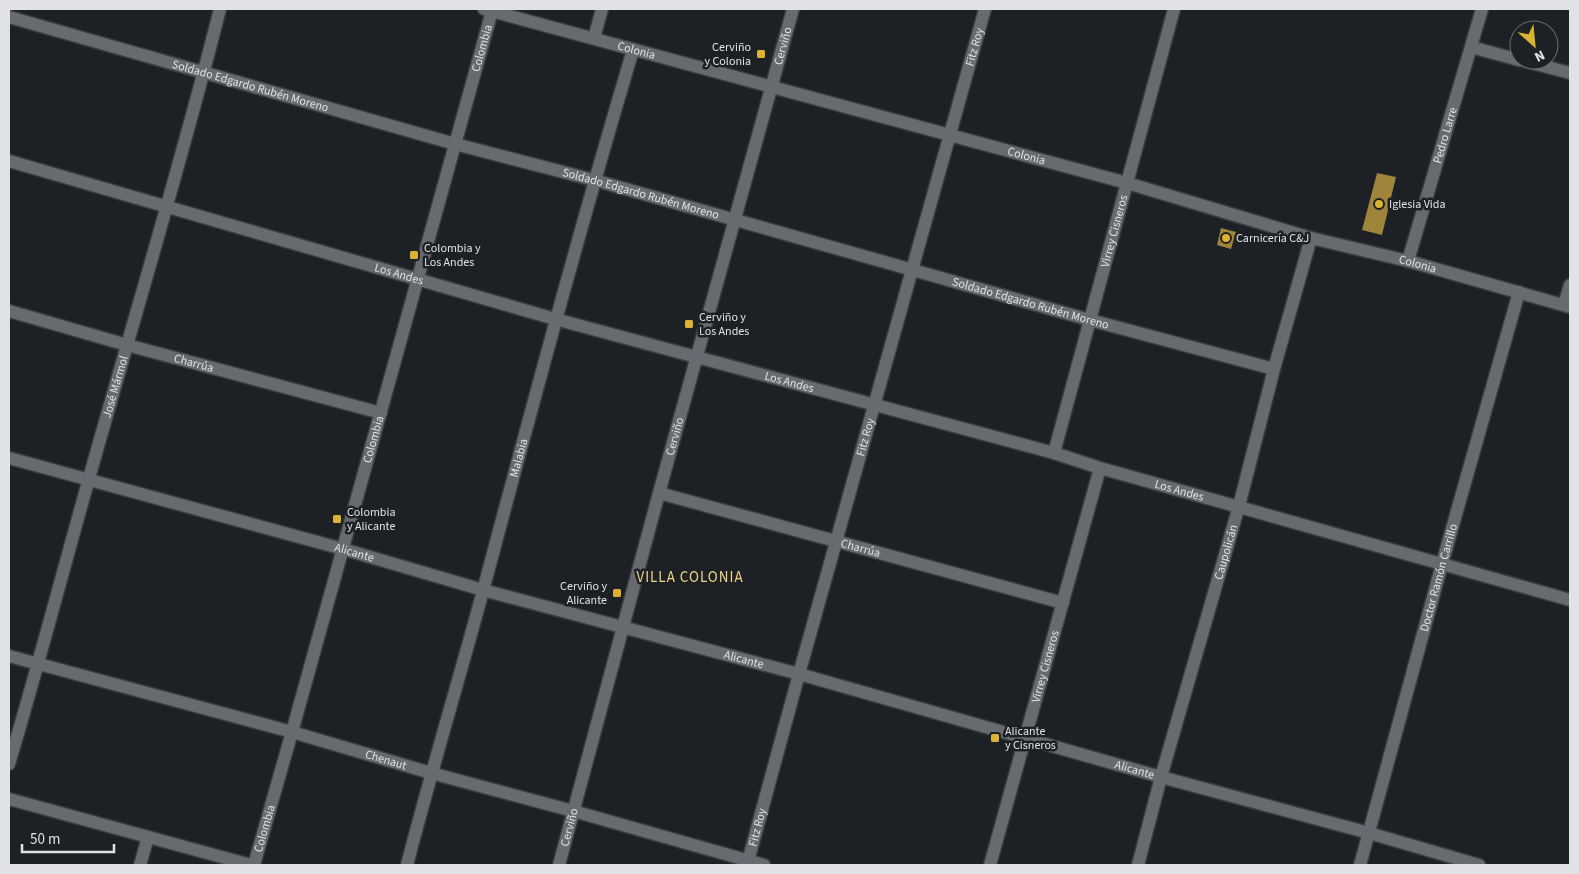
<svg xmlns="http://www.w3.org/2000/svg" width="1579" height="874" font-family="'Source Sans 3',sans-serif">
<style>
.building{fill:#9f853c}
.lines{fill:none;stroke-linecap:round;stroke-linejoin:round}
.minor-casing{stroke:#373a3e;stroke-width:15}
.minor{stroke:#676b70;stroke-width:12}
.poi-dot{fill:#dbb233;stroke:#1d2024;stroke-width:2}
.labels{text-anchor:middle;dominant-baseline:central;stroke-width:5;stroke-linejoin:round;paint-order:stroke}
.street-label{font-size:12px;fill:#e1e2e6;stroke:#1d2024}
.poi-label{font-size:12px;fill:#e1e2e6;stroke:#1d2024;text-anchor:start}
.quarter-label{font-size:15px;letter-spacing:1px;fill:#efd387;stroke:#1d2024}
</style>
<rect width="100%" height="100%" fill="#1d2024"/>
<g class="building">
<polygon points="1377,173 1396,177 1382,235 1362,230"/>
<polygon points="1221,228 1236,232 1231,249 1217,245"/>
</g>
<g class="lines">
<defs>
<g id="minor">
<path id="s1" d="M484,9L1127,183L1311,238L1408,261L1570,307"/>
<path id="s2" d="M9,17L455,144L594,180L1090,320L1274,369"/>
<polyline points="594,38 602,9"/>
<polyline points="1471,47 1519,60"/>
<polyline points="1521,60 1570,73"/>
<path id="s3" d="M9,161L555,319L1054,453L1100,468L1570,600"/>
<path id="s4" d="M1408,261L1482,9"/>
<polyline points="1564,305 1570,285"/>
<path id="s5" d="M9,311L127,345L381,413"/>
<path id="s6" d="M1054,453L1174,9"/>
<path id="s7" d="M9,458L343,549L483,590L799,674L1161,777L1369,833L1479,865"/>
<path id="s8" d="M659,493L1063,603"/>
<path id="s9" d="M9,656L292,732L431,773L573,811L764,865"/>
<path id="s10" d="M9,764C43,650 72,536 105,422C144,285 185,148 220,9"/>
<polyline points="9,799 251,865"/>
<polyline points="140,865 148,837"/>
<path id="s11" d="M254,865L292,732L492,11"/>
<path id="s12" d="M407,865C431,772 459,680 484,587C532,407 580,228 633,50"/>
<path id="s13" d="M559,865L659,493L793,9"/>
<path id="s14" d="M747,865L799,674L985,9"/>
<path id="s15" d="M990,865L1100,468"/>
<path id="s16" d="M1138,865L1161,777L1239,506L1274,369L1311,238"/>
<path id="s17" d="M1360,865L1442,564L1519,292"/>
</g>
</defs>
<use href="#minor" class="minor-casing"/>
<use href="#minor" class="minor"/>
</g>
<g class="poi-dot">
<rect x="756" y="49" width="10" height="10" rx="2.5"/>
<circle cx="1379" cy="204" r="5"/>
<circle cx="1226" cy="238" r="5"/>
<rect x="409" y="250" width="10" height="10" rx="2.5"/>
<rect x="684" y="319" width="10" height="10" rx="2.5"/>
<rect x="332" y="514" width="10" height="10" rx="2.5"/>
<rect x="612" y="588" width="10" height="10" rx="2.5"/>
<rect x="990" y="733" width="10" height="10" rx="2.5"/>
</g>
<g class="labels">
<g class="street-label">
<text stroke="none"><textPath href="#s13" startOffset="849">Cerviño</textPath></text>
<text stroke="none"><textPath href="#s14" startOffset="849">Fitz Roy</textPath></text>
<text stroke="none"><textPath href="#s11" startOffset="848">Colombia</textPath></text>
<text stroke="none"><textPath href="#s1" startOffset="158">Colonia</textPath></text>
<text stroke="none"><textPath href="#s2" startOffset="251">Soldado Edgardo Rubén Moreno</textPath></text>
<text stroke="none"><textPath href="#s4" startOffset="131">Pedro Larre</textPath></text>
<text stroke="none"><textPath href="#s1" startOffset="562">Colonia</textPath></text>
<text stroke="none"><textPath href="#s2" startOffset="656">Soldado Edgardo Rubén Moreno</textPath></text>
<text stroke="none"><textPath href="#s6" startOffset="230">Virrey Cisneros</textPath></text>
<text stroke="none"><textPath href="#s1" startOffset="968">Colonia</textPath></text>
<text stroke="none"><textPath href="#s3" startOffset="406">Los Andes</textPath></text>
<text stroke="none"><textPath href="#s2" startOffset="1061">Soldado Edgardo Rubén Moreno</textPath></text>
<text stroke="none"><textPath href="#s5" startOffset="192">Charrúa</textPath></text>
<text stroke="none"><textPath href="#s3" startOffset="811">Los Andes</textPath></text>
<text stroke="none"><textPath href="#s10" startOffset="392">José Mármol</textPath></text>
<text stroke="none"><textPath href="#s13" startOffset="444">Cerviño</textPath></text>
<text stroke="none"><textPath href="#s14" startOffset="444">Fitz Roy</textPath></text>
<text stroke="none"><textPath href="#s11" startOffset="442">Colombia</textPath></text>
<text stroke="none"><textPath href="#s12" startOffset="422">Malabia</textPath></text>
<text stroke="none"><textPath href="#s3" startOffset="1216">Los Andes</textPath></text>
<text stroke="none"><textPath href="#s8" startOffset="209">Charrúa</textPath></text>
<text stroke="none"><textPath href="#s7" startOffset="358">Alicante</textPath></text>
<text stroke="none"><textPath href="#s16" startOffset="325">Caupolicán</textPath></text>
<text stroke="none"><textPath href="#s17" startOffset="298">Doctor Ramón Carrillo</textPath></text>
<text stroke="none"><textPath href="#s7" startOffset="762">Alicante</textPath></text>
<text stroke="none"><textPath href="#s15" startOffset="206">Virrey Cisneros</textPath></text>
<text stroke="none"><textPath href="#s9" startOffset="391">Chenaut</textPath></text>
<text stroke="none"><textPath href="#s7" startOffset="1168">Alicante</textPath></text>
<text stroke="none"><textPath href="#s14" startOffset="39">Fitz Roy</textPath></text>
<text stroke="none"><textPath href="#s11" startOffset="38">Colombia</textPath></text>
<text stroke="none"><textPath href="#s13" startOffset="39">Cerviño</textPath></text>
</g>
<g class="poi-label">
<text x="751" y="47" text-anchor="end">Cerviño<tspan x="751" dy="14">y Colonia</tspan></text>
<text x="1389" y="204">Iglesia Vida</text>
<text x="1236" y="238">Carnicería C&amp;J</text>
<text x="424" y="248">Colombia y<tspan x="424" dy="14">Los Andes</tspan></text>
<text x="699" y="317">Cerviño y<tspan x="699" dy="14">Los Andes</tspan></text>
<text x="347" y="512">Colombia<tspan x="347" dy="14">y Alicante</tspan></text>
<text x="607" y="586" text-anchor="end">Cerviño y<tspan x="607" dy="14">Alicante</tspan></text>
<text x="1005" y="731">Alicante<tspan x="1005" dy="14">y Cisneros</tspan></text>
</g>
<g class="quarter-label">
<text x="690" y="577">VILLA COLONIA</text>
</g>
</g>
<rect width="1579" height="874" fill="none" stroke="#e1e2e6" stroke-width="20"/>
<g transform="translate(1534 45) rotate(153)"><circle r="24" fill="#1d2024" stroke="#6b6e72"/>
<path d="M0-4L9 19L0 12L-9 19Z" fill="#dbb233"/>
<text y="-8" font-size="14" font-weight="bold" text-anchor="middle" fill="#e1e2e6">N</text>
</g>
<path d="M22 844v8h92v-8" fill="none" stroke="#e1e2e6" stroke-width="2.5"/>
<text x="30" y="844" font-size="15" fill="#e1e2e6" stroke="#1d2024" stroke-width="4" paint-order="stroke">50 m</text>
</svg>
